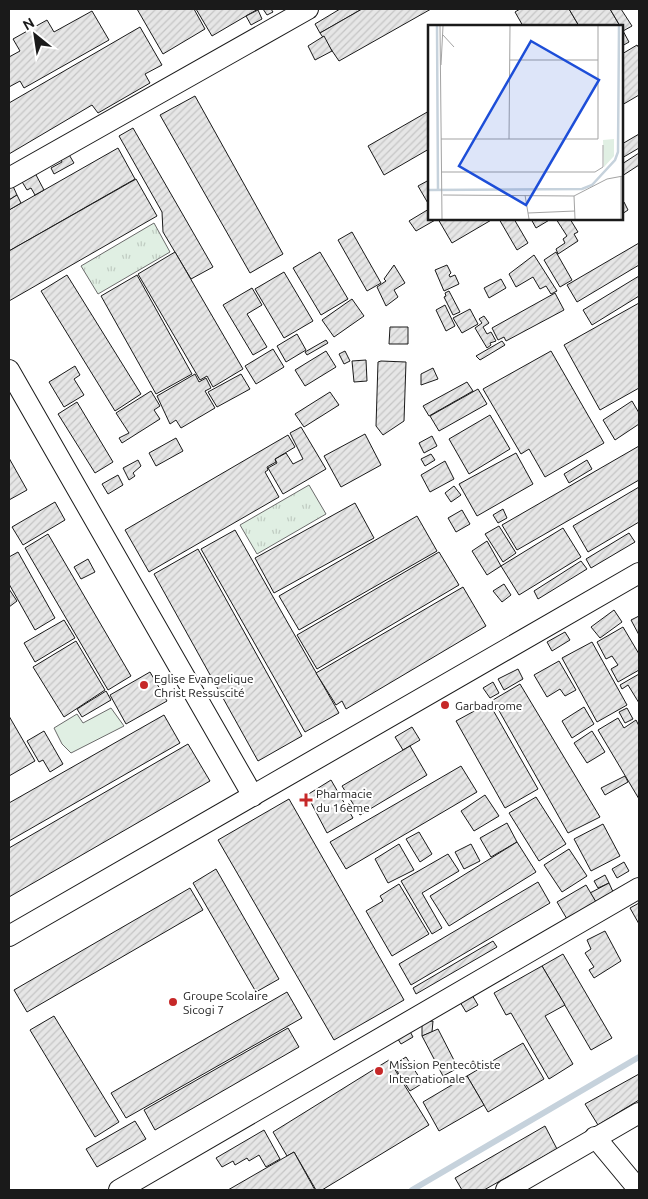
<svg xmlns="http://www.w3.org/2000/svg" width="648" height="1199" font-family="Ubuntu,sans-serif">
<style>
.green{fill:#e0efe3;stroke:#6a6a6a}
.park{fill:url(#park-tufts);stroke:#6a6a6a}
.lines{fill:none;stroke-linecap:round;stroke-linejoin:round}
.stream{stroke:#c6d2dc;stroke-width:6}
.building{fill:url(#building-hatch);stroke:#1a1a1a}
.minor-casing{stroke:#1a1a1a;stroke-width:22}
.minor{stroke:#fff;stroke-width:20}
.poi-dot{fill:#c62828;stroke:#fff;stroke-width:2}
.labels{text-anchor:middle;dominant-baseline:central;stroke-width:4;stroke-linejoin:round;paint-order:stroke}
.poi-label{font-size:12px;fill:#1a1a1a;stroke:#fff;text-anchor:start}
.inset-river{fill:none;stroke:#c6d2dc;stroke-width:2.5}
.inset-road{fill:none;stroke:#a3a3a3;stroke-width:1}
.view{fill:#1d4ed8;fill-opacity:0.15;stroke:#1d4ed8;stroke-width:2.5}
.inset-edge{fill:none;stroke:#1a1a1a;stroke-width:2.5}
</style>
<defs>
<pattern id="park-tufts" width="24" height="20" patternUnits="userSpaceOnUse" patternTransform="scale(1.25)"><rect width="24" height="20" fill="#e0efe3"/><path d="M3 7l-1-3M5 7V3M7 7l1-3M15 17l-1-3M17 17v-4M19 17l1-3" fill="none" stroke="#c0ccc2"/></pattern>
<pattern id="building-hatch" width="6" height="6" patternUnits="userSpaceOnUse" patternTransform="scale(1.25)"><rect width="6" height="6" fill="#e6e6e6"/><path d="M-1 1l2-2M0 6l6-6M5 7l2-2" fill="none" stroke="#c5c5c5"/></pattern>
</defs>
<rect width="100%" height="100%" fill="#fff"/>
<polygon class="green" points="111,708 124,726 71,753 62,744 54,728 77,714 83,723"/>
<g class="park">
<polygon points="154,223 170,252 98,294 81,266"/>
<polygon points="309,485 326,514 257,554 240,525"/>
</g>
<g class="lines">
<polyline class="stream" points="412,1190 639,1057"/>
</g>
<g class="building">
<polygon points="137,9 194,9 205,29 163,54"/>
<polygon points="196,9 258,9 212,36"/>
<polygon points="263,9 271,9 273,12 267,15"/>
<polygon points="340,9 362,9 320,33 315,24"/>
<polygon points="362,9 431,9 339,61 320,33"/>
<polygon points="520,9 569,9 579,26 523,26 515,12"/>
<polygon points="569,9 610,9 620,26 579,26"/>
<polygon points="610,9 621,9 632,26 623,31"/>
<polygon points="258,10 262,19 251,25 246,16"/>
<polygon points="92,11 109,40 24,88 20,81 9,87 9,57 20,51 13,39 47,20 54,32"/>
<polygon points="140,27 162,65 145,74 150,83 98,113 92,105 9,154 9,103"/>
<polygon points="622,29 629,42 622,46"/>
<polygon points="324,36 332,51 315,60 308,46"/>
<polygon points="637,45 639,48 639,95 622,105 622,54"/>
<polygon points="195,96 283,254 250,273 160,115"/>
<polygon points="429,111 429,149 384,175 368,146"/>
<polygon points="133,128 213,267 191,279 163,232 162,212 119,136"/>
<polygon points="639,134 639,148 622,158 622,144"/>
<polygon points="118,148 135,179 9,251 9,210"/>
<polygon points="68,153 74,163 54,174 51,168 62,162 60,157"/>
<polygon points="639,153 639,165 622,176 622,164"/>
<polygon points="35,173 44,190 35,195 31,188 27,190 21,180"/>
<polygon points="136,179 157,216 9,301 9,251"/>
<polygon points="429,180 429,205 418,186"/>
<polygon points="12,184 17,195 9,200 9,186"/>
<polygon points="17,195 21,203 9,210 9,200"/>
<polygon points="624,202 628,210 622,214 622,203"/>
<polygon points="429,209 429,219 437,219 416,231 409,221"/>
<polygon points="438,219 493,219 452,243"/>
<polygon points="499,219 514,219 528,243 517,250"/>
<polygon points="531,219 551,219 536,228"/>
<polygon points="556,219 570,219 578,232 574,234 578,241 558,254 556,249 565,243 563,239 567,236"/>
<polygon points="352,232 381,283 367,291 338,240"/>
<polygon points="639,243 639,265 577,302 567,285"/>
<polygon points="175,252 243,369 213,387 207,376 200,380 138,274"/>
<polygon points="320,252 348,299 321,315 293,268"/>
<polygon points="556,252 572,280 560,287 544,260"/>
<polygon points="534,255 557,291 551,294 546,286 540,289 533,277 516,287 509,274"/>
<polygon points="394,265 405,283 394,290 398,297 386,306 377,287 386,281 384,279"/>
<polygon points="447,265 451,273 449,275 450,277 455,275 459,284 444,291 435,270"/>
<polygon points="284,272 313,321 284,338 255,289"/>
<polygon points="67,275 141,394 115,411 41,291"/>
<polygon points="137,275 192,374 156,394 101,296"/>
<polygon points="639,276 639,296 592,325 583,310"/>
<polygon points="501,279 506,288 489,298 484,288"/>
<polygon points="252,288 262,305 247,314 267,347 253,355 223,305"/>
<polygon points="449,291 460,312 453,315 444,297 446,296 445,293"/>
<polygon points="555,293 564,310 506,341 504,337 498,340 492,328"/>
<polygon points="352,299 364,316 334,337 322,320"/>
<polygon points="639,303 639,388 600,410 564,345"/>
<polygon points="445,305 455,326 446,331 436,310"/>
<polygon points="470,309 478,324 462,333 453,318"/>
<polygon points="484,316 489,323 483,327 487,334 491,332 496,341 490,343 491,345 487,348 475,328 482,323 479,319"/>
<polygon points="390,327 408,327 408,344 389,344"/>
<polygon points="297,334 306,350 286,362 277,346"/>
<polygon points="326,340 328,343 307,355 305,352"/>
<polygon points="502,341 505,345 480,360 476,356"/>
<polygon points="273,349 284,367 256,384 245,366"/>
<polygon points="326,351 336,367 305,386 295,370"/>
<polygon points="345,351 350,361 344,364 339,354"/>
<polygon points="551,351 604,443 545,477 529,449 521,454 483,389"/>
<polygon points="366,360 367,381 354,382 352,361"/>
<polygon points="381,361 406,362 404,421 383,435 376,426 378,362"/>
<polygon points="75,366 80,375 74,379 84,395 64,407 49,382"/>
<polygon points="433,368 438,379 421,385 421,374"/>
<polygon points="195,374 199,382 206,378 211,388 205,391 215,408 181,428 176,420 170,424 157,396"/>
<polygon points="241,374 250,389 217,407 208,392"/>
<polygon points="467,382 473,391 429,416 423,406"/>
<polygon points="478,389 487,404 439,431 430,416"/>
<polygon points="151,391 160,406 154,410 160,419 122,443 119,438 129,433 116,413"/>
<polygon points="330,392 339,405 304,427 295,414"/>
<polygon points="632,401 639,413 639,424 615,440 603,420"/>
<polygon points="77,402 113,462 95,473 58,414"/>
<polygon points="490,415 510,449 469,474 449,439"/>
<polygon points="301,427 326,469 283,494 268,468 277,463 275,459 286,453 293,464 303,459 290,433"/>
<polygon points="365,434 381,465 341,487 324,456"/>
<polygon points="288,435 295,447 275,459 276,462 267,467 268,470 265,472 279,497 149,572 125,530"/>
<polygon points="432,436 437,446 424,453 419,443"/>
<polygon points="176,438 183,451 156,466 149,453"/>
<polygon points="639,446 639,480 517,550 502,525"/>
<polygon points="516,453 533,484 477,516 459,484"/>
<polygon points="431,454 435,460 425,466 421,459"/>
<polygon points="9,458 27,490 9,500"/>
<polygon points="138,460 141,466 133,473 135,476 129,480 123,468"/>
<polygon points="587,460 592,469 569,483 564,474"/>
<polygon points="445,461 454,479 430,492 421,475"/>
<polygon points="118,475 123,485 108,494 102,484"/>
<polygon points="454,486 461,495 451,502 445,493"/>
<polygon points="639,487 639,522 588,552 573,526"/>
<polygon points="55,502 65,520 23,545 12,527"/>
<polygon points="355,503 374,538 274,593 255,558"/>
<polygon points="503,509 507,518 498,523 493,515"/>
<polygon points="462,510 470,524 456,532 448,518"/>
<polygon points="417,516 437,551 299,630 279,596"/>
<polygon points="499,526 516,553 503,562 485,534"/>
<polygon points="563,528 581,557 519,595 501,566"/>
<polygon points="235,530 339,713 305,732 201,549"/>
<polygon points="629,533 635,542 591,568 586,559"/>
<polygon points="48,534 131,676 108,690 25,548"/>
<polygon points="487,541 501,566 487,575 472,551"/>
<polygon points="198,549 302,736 258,761 154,574"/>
<polygon points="18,552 55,618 35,630 9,584 9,557"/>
<polygon points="439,552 459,585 317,669 297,635"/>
<polygon points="88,559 95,572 81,579 74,567"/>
<polygon points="581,561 587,569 538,599 534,591"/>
<polygon points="504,584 511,595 502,602 493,591"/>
<polygon points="463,587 486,626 346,709 342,701 336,705 316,673"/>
<polygon points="9,589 17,601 9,607"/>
<polygon points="614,610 622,622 600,638 591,627"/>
<polygon points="639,616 639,635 631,620"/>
<polygon points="64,620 75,638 35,662 24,643"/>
<polygon points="623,627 639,654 639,670 618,682 611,669 618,665 612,656 606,659 597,642"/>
<polygon points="565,632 570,640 552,651 547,642"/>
<polygon points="76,641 105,690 64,717 33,667"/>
<polygon points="592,642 627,705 597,722 562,658"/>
<polygon points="559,661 576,690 565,696 560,689 547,697 534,675"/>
<polygon points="518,669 523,679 504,690 498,679"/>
<polygon points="150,672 167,701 126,724 110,695"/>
<polygon points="639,674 639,703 628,685 622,689 620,685"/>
<polygon points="493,682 499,693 490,698 483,688"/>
<polygon points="520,684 600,817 568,833 493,700"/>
<polygon points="106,691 111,700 82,717 77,709"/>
<polygon points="489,703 538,789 505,808 456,721"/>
<polygon points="584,707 594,724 572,738 562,721"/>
<polygon points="627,708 633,719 625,723 619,712"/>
<polygon points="164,715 180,743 9,841 9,803"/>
<polygon points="9,716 35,761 9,776"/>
<polygon points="618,718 624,728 636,720 639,726 639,799 598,730"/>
<polygon points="412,727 420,740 403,750 395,737"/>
<polygon points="44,731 63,764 50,772 43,760 39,762 27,741"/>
<polygon points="592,731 605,752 587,763 574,743"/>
<polygon points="188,744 210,781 9,897 9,848"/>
<polygon points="410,746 427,775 360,815 342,786"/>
<polygon points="461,766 477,792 346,869 330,842"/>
<polygon points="625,776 628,782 605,795 601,788"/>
<polygon points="331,780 353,818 327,833 307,795"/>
<polygon points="485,795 499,816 474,831 461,811"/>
<polygon points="536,797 566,844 539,861 509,813"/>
<polygon points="289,799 404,1000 334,1040 218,840"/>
<polygon points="507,823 517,842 491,857 480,838"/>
<polygon points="603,824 620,856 591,871 574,839"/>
<polygon points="419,832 432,854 420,862 406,839"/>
<polygon points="517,842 536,872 449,926 430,896"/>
<polygon points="399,844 414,870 388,883 375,859"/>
<polygon points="471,844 480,861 464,869 455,852"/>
<polygon points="569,849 587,876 562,892 544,865"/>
<polygon points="448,854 459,871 422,893 442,928 432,934 401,881"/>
<polygon points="624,862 629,871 617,878 612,869"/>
<polygon points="216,869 279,979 256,992 193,883"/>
<polygon points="605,875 609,883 598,888 594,881"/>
<polygon points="538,882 550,903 411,985 399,964"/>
<polygon points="609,883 614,894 596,902 590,893"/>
<polygon points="399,884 429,934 392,956 366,911 383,901 380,896"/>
<polygon points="586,885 596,902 567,919 557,902"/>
<polygon points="190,888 203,910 27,1012 14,990"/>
<polygon points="639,903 639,924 630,908"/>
<polygon points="605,931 621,961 594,978 589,970 594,967 585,953 591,949 587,940"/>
<polygon points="493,941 497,947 416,994 413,988"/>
<polygon points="563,954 612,1038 591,1050 542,966"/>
<polygon points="542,966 565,1005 545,1016 573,1064 549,1079 511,1013 506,1015 494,993"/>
<polygon points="287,992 302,1018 126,1118 111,1093"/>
<polygon points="472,995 478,1005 466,1012 460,1002"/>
<polygon points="54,1016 119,1122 95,1137 30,1030"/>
<polygon points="433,1021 432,1032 422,1036 422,1022"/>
<polygon points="407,1026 413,1037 401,1044 394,1033"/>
<polygon points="288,1028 299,1047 155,1130 144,1110"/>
<polygon points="438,1029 458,1068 443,1076 422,1036"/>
<polygon points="523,1043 544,1079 488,1112 467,1076"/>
<polygon points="406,1057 423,1083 410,1091 393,1065"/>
<polygon points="389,1060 429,1125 322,1190 316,1190 294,1152 287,1156 273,1132"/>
<polygon points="639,1074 639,1100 598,1125 585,1104"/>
<polygon points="467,1076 484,1105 439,1131 423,1102"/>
<polygon points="135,1121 146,1139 97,1167 86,1149"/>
<polygon points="545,1126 557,1149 484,1190 462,1190 455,1178"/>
<polygon points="264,1130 280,1159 266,1167 259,1155 249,1161 247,1158 235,1165 233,1161 222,1167 216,1158"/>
<polygon points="294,1152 315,1190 228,1190 287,1156"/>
</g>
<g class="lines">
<defs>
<g id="minor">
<polyline points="9,178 308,9"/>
<polyline points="9,370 253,796"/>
<polyline points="9,936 639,573"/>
<polyline points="595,1137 639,1190"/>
<polyline points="119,1190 639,888"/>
<polyline points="506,1190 639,1113"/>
</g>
</defs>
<use href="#minor" class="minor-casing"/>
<use href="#minor" class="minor"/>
</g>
<g class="poi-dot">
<circle cx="144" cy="685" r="5"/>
<circle cx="445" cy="705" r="5"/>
<path d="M303.5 792.5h5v5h5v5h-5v5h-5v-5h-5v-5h5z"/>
<circle cx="173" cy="1002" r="5"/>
<circle cx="379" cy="1071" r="5"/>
</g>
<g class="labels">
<g class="poi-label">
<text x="154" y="678">Eglise Evangelique<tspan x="154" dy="14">Christ Ressuscité</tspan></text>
<text x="455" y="705">Garbadrome</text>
<text x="316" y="793">Pharmacie<tspan x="316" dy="14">du 16ème</tspan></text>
<text x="183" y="995">Groupe Scolaire<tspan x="183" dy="14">Sicogi 7</tspan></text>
<text x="389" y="1064">Mission Pentecôtiste<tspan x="389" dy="14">Internationale</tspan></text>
</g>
</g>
<g transform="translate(428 25)">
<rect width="195" height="195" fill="#fff"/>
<path d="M186,114V131L176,142L175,115Z" fill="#e0efe3"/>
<path class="inset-river" d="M9,1L10,165M0,165L154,164L164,160L187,135L190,127L191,1"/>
<path class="inset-road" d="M12,1L14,194M15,10L26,22M82,35H170M13,40L15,1M13,114H170V1M81,114L82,1M14,147H167L175,142V120M15,170L146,171L179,154L195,151M97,170L101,194M146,171L147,194M100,188L147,186M193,194V151"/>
<path class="view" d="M103,16L171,55L98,180L31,141Z"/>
<rect width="195" height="195" class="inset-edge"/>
</g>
<rect width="648" height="1199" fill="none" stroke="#1a1a1a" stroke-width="20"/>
<g transform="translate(35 35) rotate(330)" stroke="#ffffff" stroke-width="4" paint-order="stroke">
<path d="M0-4L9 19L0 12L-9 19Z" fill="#1a1a1a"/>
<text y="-8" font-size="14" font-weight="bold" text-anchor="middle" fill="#1a1a1a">N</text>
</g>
</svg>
